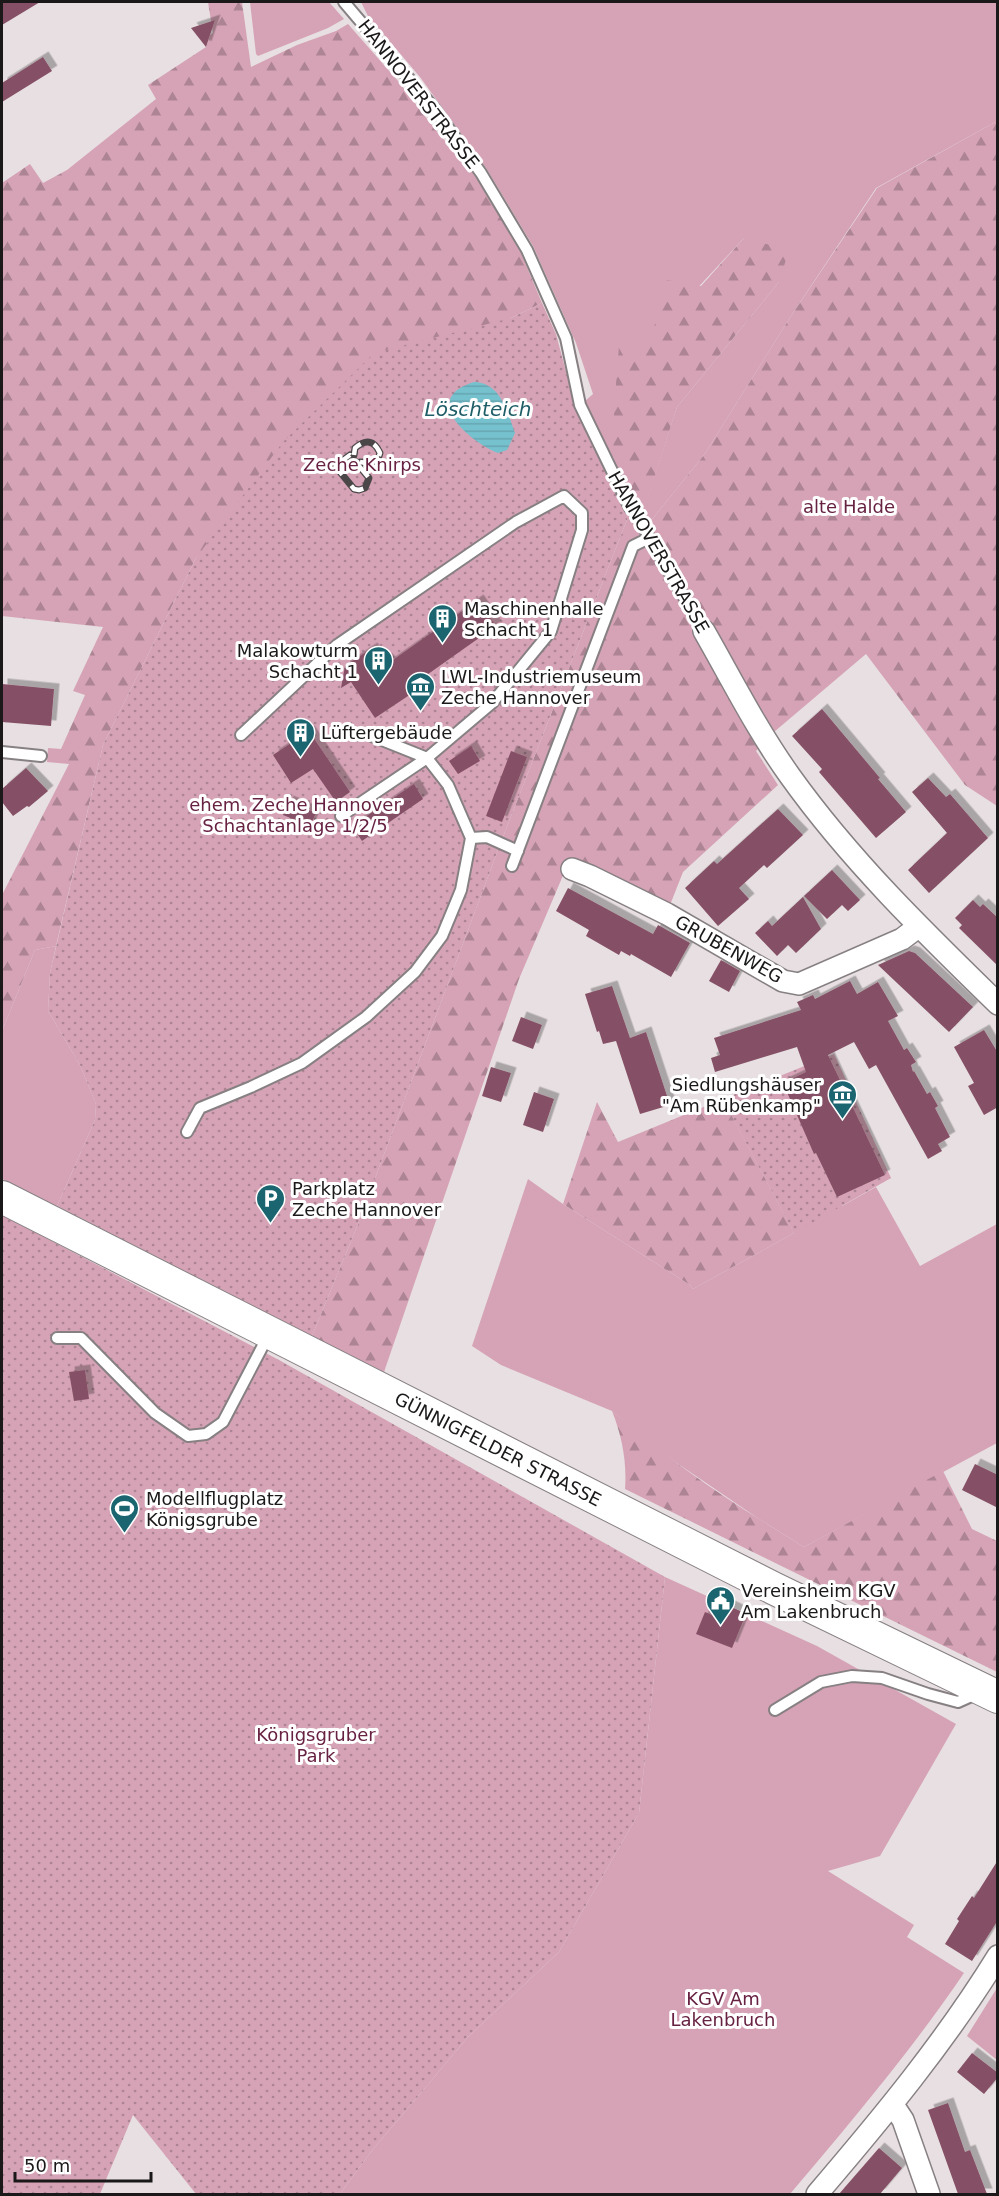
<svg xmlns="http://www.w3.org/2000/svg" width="999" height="2196" font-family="'DejaVu Sans',sans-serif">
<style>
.green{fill:#d6a3b6}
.forest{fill:url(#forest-firs)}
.park{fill:url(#park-dots)}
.water{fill:url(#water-rules)}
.building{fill:#855065;filter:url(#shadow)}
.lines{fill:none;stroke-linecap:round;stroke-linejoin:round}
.lane-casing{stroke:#878083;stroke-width:14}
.street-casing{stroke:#878083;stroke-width:24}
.secondary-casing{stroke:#878083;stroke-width:34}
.lane{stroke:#fff;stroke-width:10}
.street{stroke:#fff;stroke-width:21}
.secondary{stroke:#fff;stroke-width:32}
.rail-casing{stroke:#4b4748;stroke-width:7}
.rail{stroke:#fff;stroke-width:4.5;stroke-dasharray:14;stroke-linecap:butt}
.labels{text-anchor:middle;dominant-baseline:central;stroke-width:6;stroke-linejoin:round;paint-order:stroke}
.street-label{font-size:18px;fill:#1b1819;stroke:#fff}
.park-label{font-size:18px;fill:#672142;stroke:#fff}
.poi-label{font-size:18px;fill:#1b1819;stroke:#fff;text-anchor:start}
.water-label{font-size:20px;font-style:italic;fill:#1f5d67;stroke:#fff}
</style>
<defs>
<pattern id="forest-firs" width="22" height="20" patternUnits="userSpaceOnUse" patternTransform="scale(1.5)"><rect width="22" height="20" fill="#d6a3b6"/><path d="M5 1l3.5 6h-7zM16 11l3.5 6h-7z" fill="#ad8493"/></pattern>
<pattern id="park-dots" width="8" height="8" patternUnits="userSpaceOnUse" patternTransform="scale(1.5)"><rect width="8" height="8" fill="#d6a3b6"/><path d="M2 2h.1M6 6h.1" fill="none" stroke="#ad8493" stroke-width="1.8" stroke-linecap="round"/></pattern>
<pattern id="water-rules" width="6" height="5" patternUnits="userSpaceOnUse" patternTransform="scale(1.5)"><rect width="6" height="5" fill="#76c1ce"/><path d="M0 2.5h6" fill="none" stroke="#66a5b0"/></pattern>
<filter id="shadow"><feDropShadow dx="5.5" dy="-5.5" stdDeviation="0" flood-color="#0004"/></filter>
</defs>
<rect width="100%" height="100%" fill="#e7dfe1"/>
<g class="green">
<polygon points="250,2 329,2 344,19 328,28 258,56 256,54"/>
<polygon points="361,2 997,2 997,121 876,188 791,316 704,455 650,522 639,523 677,407 779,282 744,238 651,338 613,460 623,508 599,454 576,409 593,394 576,343 533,246 486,168 420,77 368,16"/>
<polygon points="56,946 50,973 48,1011 80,1065 96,1104 95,1120 57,1206 2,1179 2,1031 35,950"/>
<polygon points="723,1099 842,1206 876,1187 920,1266 997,1224 997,1443 804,1547 759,1519 649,1444 612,1411 501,1365 472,1346 528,1179 563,1204 690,1285 693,1289 794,1233"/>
<path d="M665,1577L817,1646L956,1724L880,1856L828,1871L914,1925L907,1937L964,1973C911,2051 851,2122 790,2194H340L370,2153L468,2037L559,1952L639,1813Z"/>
<polygon points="997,1988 997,2060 967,2036"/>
</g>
<g class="forest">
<polygon points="208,2 242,2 251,67 297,45 336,31 348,24 398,81 434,128 476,177 521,253 542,303 511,318 196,558 103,745 56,946 35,950 2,1031 2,895 69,764 47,762 48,748 61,749 85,695 73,691 103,627 2,616 2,183 30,164 43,183 67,170 156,99 148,85 206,47 210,35 213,33"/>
<path d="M997,121V806L965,785L866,654L774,732L756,751L778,785L683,872L670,905L570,859L519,979L384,1372L312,1336L356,1229L501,842L628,517C604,472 616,395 619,346L651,338L667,280L701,286L744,238L789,250L779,282L677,407L640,522H650L704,455L791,316L877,188Z"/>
<polygon points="723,1099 794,1233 693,1289 690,1285 563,1204 597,1102 618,1142"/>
<path d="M612,1411C671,1463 737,1506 804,1547L943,1471L972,1529L997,1541V1672L625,1489C627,1462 622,1436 612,1411Z"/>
</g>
<g class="park">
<polygon points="542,303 556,334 576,409 599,454 628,517 501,842 356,1229 312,1336 57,1206 95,1120 96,1104 80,1065 48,1011 50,973 103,745 196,558 283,442 374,353 511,318"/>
<polygon points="834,1054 891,1178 794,1233 723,1099"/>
<polygon points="2,1215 279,1360 665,1577 639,1813 559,1952 468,2037 370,2153 340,2194 196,2194 133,2115 100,2194 2,2194"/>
</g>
<path class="water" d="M474,382C501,383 507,411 515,433L507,450L498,453C469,441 419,399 474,382Z"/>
<g class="building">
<polygon points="2,2 40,2 2,25"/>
<polygon points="215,20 206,47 191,28"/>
<polygon points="43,57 52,71 2,102 2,83"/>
<polygon points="478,600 496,626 407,689 411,694 375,718 351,682 341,688 345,666 372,648 381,662 386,658 390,662"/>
<polygon points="2,684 54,689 51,726 2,722"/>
<polygon points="822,709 880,778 878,779 906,812 876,838 819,772 822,769 792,736"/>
<polygon points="309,731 350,792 336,802 313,769 291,783 273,755"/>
<polygon points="471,746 480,761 458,774 449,761"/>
<polygon points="511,751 527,757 502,822 486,816"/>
<polygon points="26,768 48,791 29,807 27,806 13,816 2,802 2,789"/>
<polygon points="928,778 946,797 950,794 988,838 929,893 908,870 947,833 912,792"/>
<polygon points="414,784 423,799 362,841 352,826"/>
<polygon points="288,801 316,813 310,826 283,815"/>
<polygon points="778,809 803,835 767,868 764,865 739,888 749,899 718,926 685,888 714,861 717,864"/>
<polygon points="832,870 860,900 848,911 842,905 827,919 804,896"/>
<polygon points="568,888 653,934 658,925 690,943 671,977 631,954 630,956 621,951 619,955 586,936 589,930 556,911"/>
<polygon points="803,897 821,929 796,953 788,945 777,956 755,933 768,921 772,926"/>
<polygon points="973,900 980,907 983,904 998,918 998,966 959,928 962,925 955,918"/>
<polygon points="909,951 915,953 973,1007 949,1032 878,965"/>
<polygon points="721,960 740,971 729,992 709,981"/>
<polygon points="850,981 857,994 878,982 898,1016 888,1021 904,1050 907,1048 916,1062 911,1065 913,1072 914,1071 927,1094 930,1092 938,1106 935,1108 950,1137 938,1144 942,1151 928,1159 876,1065 869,1069 854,1042 828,1055 885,1175 837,1197 816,1153 814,1154 783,1083 806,1072 797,1047 715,1072 711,1058 720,1055 714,1038 801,1010 797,1002 813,995 815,999"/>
<polygon points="612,986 630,1038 646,1032 670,1105 640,1114 616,1041 603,1044 599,1031 597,1032 585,994"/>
<polygon points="521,1017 542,1025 533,1049 512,1041"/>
<polygon points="984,1030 998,1053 998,1107 984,1115 968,1086 974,1083 954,1047"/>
<polygon points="491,1067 511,1073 501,1102 482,1096"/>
<polygon points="534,1092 554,1099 543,1132 523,1125"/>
<polygon points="85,1370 89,1399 74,1401 69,1372"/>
<polygon points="975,1464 998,1475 998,1508 962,1490"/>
<polygon points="723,1603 746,1614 732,1648 696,1634 705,1612 717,1617"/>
<polygon points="998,1860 998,1920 972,1961 945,1944 959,1921 957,1919 972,1896 974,1898"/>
<polygon points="972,2053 998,2073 998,2077 984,2094 957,2072"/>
<polygon points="948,2103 965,2152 970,2150 987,2194 958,2194 928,2110"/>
<polygon points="879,2148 902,2168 880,2194 839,2194"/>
</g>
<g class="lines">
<defs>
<g id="lane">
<polyline points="344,2 434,108 481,173 527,250 566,338 580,405 630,508 637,512 649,538 704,631"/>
<polyline points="241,735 337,645 516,522 564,496 582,513 582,530 551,631 492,703 427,758 341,816"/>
<polyline points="2,752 41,756"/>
<polyline points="471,838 487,837 518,851"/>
<polyline points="512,866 633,546 649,538"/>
<polyline points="187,1132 200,1108 251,1087 302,1063 366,1017 415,972 442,936 461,890 471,838 448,785 427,758 372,736"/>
<polyline points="57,1338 81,1338 155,1413 188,1436 206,1434 223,1422 268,1336"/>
<polyline points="775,1710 821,1682 852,1676 882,1678 928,1694 958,1702 978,1693"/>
</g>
<g id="street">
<path d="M704,631C732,680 757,730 790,776C850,860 924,932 998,1004"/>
<polyline points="572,869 590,876 667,914 783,981 799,984 902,939 918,927"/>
<polyline points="893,2105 903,2120 929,2194"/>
<path d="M817,2194C882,2118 945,2042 998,1956"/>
</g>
<polyline id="secondary" points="2,1197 773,1588 998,1697"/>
</defs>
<use href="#lane" class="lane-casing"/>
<use href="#street" class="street-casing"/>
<use href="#secondary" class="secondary-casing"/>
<use href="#lane" class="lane"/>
<use href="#street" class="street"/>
<use href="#secondary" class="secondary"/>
<defs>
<g id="rail">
<path d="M354,455L355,448C366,439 374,440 380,453L378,459L373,464L360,462"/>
<polyline points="339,463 350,455 369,478 365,488 359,490 354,489 336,467 340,463"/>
</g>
</defs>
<use href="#rail" class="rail-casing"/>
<use href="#rail" class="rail"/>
</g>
<defs>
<symbol id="building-pin" viewBox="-11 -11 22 30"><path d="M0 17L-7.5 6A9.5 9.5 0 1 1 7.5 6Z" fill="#1b6571" stroke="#fff"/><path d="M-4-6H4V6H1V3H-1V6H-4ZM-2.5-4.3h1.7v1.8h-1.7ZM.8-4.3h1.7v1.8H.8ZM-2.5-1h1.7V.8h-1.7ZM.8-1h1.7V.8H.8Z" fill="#fff"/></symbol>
<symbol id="museum-pin" viewBox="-11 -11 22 30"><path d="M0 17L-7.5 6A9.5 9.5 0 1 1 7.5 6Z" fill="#1b6571" stroke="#fff"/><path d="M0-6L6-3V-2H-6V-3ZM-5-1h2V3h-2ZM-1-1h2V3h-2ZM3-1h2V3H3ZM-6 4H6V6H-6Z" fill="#fff"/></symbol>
<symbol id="parking-pin" viewBox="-11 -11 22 30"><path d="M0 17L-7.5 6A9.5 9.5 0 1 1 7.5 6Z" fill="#1b6571" stroke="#fff"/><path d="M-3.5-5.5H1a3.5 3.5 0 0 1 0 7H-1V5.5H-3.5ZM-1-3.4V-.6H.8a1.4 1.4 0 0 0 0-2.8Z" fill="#fff"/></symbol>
<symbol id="stadium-pin" viewBox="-11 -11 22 30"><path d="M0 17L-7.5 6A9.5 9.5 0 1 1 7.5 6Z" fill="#1b6571" stroke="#fff"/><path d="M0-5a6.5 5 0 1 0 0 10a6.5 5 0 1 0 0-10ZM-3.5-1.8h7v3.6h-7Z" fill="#fff"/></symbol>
<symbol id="civic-pin" viewBox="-11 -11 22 30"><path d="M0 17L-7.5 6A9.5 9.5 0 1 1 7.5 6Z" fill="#1b6571" stroke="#fff"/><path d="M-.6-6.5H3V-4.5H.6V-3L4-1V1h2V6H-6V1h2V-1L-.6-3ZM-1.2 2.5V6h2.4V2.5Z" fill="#fff"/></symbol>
</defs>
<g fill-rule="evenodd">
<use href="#building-pin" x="426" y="602" width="33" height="45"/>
<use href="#building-pin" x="362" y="644" width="33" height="45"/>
<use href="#museum-pin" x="404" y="670" width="33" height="45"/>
<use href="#building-pin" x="284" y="716" width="33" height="45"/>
<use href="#museum-pin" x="826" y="1078" width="33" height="45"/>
<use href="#parking-pin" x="254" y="1182" width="33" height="45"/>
<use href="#stadium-pin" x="108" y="1492" width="33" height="45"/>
<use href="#civic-pin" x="704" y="1584" width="33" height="45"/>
</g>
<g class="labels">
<g class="street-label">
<text transform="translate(419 94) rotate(52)">HANNOVERSTRASSE</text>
<text transform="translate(659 552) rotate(60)">HANNOVERSTRASSE</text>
<text transform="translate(729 949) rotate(29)">GRUBENWEG</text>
<text transform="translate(498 1449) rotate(27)">GÜNNIGFELDER STRASSE</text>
</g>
<g class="park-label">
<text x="362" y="464">Zeche Knirps</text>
<text x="849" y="506">alte Halde</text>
<text x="295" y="804">ehem. Zeche Hannover<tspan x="295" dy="21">Schachtanlage 1/2/5</tspan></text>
<text x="316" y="1734">Königsgruber<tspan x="316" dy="21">Park</tspan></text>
<text x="723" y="1998">KGV Am<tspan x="723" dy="21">Lakenbruch</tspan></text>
</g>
<g class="poi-label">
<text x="464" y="608">Maschinenhalle<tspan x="464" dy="21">Schacht 1</tspan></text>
<text x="358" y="650" text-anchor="end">Malakowturm<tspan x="358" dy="21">Schacht 1</tspan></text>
<text x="441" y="676">LWL-Industriemuseum<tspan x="441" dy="21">Zeche Hannover</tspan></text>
<text x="321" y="732">Lüftergebäude</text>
<text x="821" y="1084" text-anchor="end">Siedlungshäuser<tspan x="821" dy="21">"Am Rübenkamp"</tspan></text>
<text x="292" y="1188">Parkplatz<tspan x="292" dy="21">Zeche Hannover</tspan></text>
<text x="146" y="1498">Modellflugplatz<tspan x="146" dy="21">Königsgrube</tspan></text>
<text x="741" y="1590">Vereinsheim KGV<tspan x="741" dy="21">Am Lakenbruch</tspan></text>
</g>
<g class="water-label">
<text x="478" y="409">Löschteich</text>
</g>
</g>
<rect width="999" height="2196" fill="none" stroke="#1b1819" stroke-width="6"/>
<path d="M15 2172v9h136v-9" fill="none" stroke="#1b1819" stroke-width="3"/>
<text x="24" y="2172" font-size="18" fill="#1b1819" stroke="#ffffff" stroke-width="4.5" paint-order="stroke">50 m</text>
</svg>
